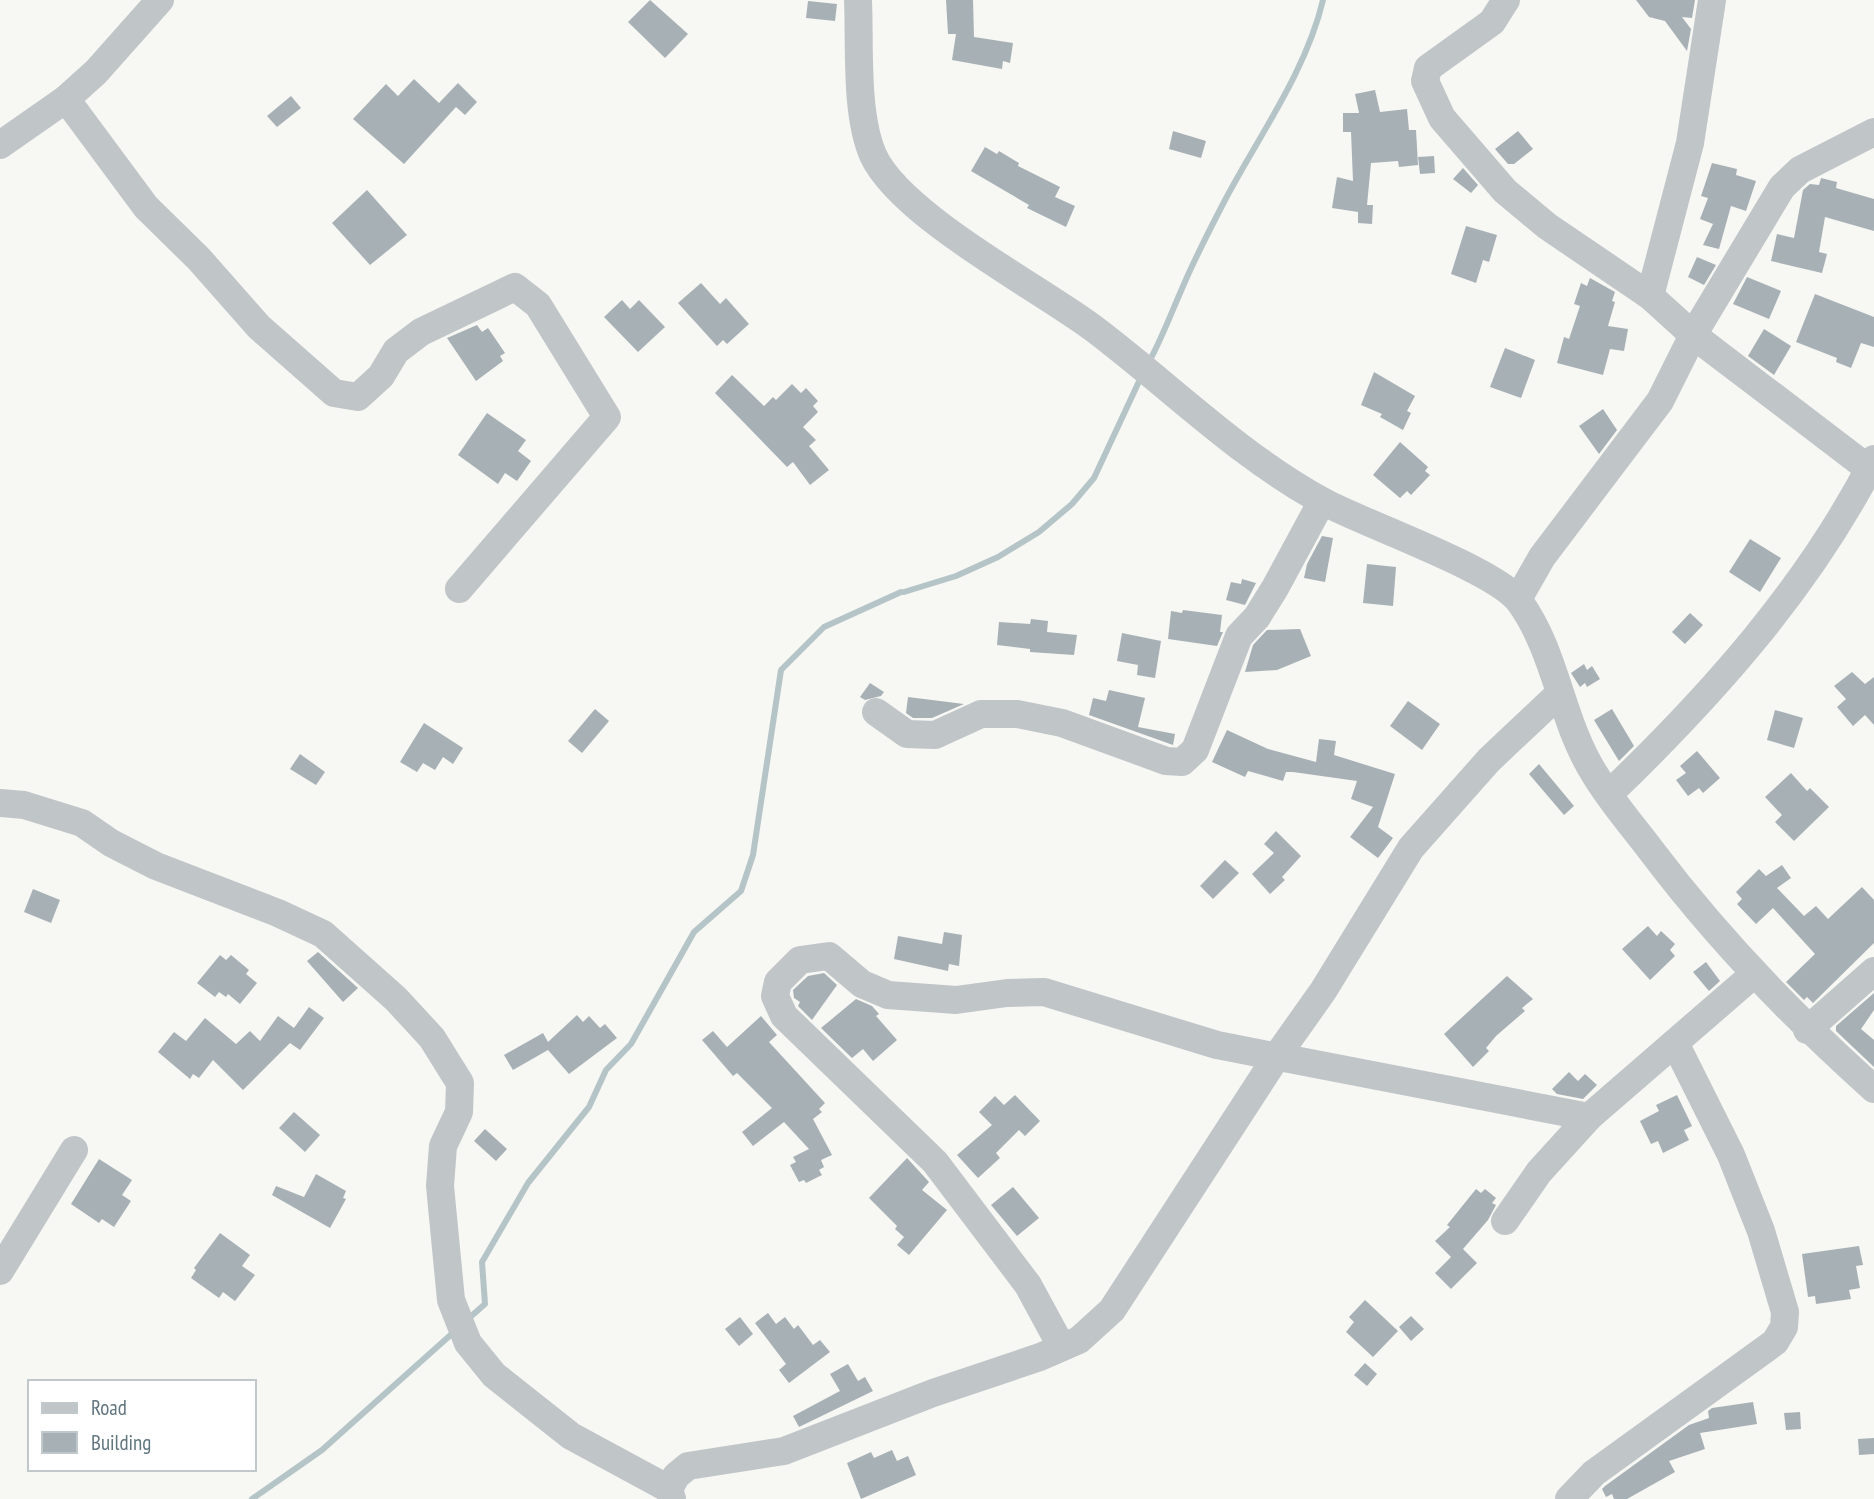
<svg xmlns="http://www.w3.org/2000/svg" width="1874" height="1499" font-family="'PT Sans Narrow',sans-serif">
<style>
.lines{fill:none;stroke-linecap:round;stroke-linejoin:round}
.stream{stroke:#b5c5c7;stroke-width:6}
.building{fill:#a7b1b5}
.minor{stroke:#c0c5c8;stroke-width:28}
</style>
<rect width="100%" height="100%" fill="#f7f7f4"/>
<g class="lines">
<g class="stream">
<path d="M1149,362C1163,336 1172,311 1184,284C1196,256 1210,229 1224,202C1258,137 1306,72 1323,0"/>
<polyline points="904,592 956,576 998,557 1039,532 1072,504 1094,478 1142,375"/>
<polyline points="468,1319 485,1304 482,1262 528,1183 589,1107 606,1070 631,1044 694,932 741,891 753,855 781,670 824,627 901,592"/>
<polyline points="252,1499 322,1450 455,1331"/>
</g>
</g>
<g class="building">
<polygon points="650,0 688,34 665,58 628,22"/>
<polygon points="946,0 973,0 974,37 1013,43 1010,63 1003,61 1002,69 952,60 956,34 948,34"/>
<polygon points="1636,0 1695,0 1692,18 1682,17 1691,29 1687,51 1665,21 1649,17"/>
<polygon points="808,1 837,4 835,21 806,18"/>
<polygon points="414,79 439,103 458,83 477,102 465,115 456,107 404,164 353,119 386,84 398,96"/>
<polygon points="1375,90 1380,112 1407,109 1409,130 1416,130 1418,165 1399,167 1398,161 1371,163 1367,205 1373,205 1372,224 1358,223 1358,212 1332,208 1337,177 1353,181 1351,132 1343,132 1343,113 1359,113 1355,94"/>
<polygon points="291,96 301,108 277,127 267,116"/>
<polygon points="1173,131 1206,141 1201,158 1169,149"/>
<polygon points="1518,131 1533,149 1514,164 1508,164 1495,149"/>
<polygon points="985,147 997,154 999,151 1019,163 1018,166 1060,187 1055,197 1075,206 1066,227 1027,208 1029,205 971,171"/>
<polygon points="1434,156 1435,173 1420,174 1418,157"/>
<polygon points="1712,163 1737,169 1736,175 1756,181 1746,211 1731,206 1719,249 1703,245 1713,224 1700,219 1708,198 1701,196"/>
<polygon points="1463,168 1478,185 1471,193 1453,179"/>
<polygon points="1821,178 1837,182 1836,188 1874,199 1874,231 1825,217 1819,252 1827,254 1822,273 1771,261 1777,234 1794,238 1803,190 1810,184 1819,185"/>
<polygon points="367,190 407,235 370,265 332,223"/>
<polygon points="1466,226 1497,235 1489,262 1483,260 1476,283 1451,274"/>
<polygon points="1697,257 1716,265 1704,285 1688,277"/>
<polygon points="1747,277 1781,291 1769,319 1733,304"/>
<polygon points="1590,278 1615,292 1612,301 1615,302 1608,326 1628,329 1624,351 1610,349 1603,375 1557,363 1564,337 1569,339 1580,306 1574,304 1581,283 1587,286"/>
<polygon points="701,283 720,304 726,298 749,324 727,344 723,340 717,346 678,303"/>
<polygon points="1815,294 1874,317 1874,347 1861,343 1851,368 1836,362 1837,358 1796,342"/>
<polygon points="622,300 630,309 639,300 665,327 638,352 604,317"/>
<polygon points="477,325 482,332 488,328 505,353 500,356 503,361 476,381 447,338"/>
<polygon points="1764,329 1791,346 1774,375 1748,356"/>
<polygon points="1505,348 1535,360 1521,398 1490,387"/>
<polygon points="1374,372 1415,396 1407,411 1411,413 1403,430 1380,417 1382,414 1361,405"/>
<polygon points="732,375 764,406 773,397 776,400 792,384 801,393 806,388 818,401 813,406 818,412 803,427 816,440 809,446 829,470 810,485 793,462 787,467 715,393"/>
<polygon points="1603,409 1617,430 1599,454 1579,426"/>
<polygon points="487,413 526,440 518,451 531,461 517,481 505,473 498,484 458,455"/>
<polygon points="1400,442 1428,467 1425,471 1430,475 1411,495 1407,491 1400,498 1373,475"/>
<polygon points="1322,536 1333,538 1325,582 1304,578 1307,564"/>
<polygon points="1750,539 1781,558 1760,592 1729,572"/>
<polygon points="1367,564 1396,567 1393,606 1363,603"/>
<polygon points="1242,579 1256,583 1245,605 1226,600 1231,582 1241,584"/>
<polygon points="1183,610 1222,615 1220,632 1223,632 1217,646 1168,639 1171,611 1182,613"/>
<polygon points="1690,613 1703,625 1685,644 1672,632"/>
<polygon points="1031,619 1048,621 1047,632 1077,635 1074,655 1030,652 1030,649 997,645 999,622 1030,624"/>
<polygon points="1300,629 1311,656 1277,670 1245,672 1253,645 1267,630"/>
<polygon points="1122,633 1161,641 1155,678 1137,675 1138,665 1117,661"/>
<polygon points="1584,664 1587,670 1592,666 1600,679 1587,687 1585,683 1580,687 1571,673"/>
<polygon points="1852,672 1865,684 1874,677 1874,725 1865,715 1853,726 1837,707 1846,699 1834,686"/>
<polygon points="870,683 884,692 881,696 865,700 860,697"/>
<polygon points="1109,690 1145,698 1138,727 1175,734 1173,745 1089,715 1093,698 1106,701"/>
<polygon points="908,697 964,704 932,718 913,718 906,713"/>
<polygon points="1408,701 1440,724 1422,750 1390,726"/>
<polygon points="595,709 609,721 582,753 568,741"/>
<polygon points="1612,709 1634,746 1619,761 1594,720"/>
<polygon points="1775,710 1803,718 1794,748 1767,740"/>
<polygon points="424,723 463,748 453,764 443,757 435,770 423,763 417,772 400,762"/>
<polygon points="1227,730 1268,749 1316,762 1319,739 1336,741 1334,755 1395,774 1378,827 1393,838 1378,858 1350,837 1373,807 1351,799 1357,781 1293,772 1286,772 1283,781 1248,771 1245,777 1212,762"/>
<polygon points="1697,751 1720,778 1703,793 1699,788 1688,796 1676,780 1686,773 1680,766"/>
<polygon points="300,754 325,772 316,785 290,769"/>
<polygon points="1539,764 1574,806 1564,815 1529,774"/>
<polygon points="1791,773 1807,791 1810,788 1829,807 1794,841 1775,822 1782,815 1765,797"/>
<polygon points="1276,831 1301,856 1282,877 1285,880 1270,894 1252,874 1274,853 1264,844"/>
<polygon points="1225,860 1239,873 1213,899 1200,886"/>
<polygon points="1782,865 1791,878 1777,888 1804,916 1816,906 1828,919 1862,887 1874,900 1874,943 1813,1003 1807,997 1804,1000 1786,982 1815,954 1773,908 1756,924 1737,904 1742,899 1736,892 1759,869 1766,876"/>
<polygon points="33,889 60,900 51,923 24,912"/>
<polygon points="1648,926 1657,936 1661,931 1675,944 1670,950 1675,956 1650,980 1622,949"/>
<polygon points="944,932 962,935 959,966 949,964 948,971 894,959 898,936 942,944"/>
<polygon points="318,952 358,988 343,1002 307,961"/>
<polygon points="220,955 226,960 231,955 249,970 246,974 257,983 240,1004 228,994 226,997 219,992 215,997 197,983"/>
<polygon points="1706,962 1720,981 1709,991 1693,972"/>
<polygon points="824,973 837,985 812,1020 798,1006 800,1002 794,998 793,990 808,976"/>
<polygon points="1507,976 1533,999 1522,1008 1525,1011 1496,1036 1486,1048 1489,1051 1473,1067 1444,1034"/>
<polygon points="1874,993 1874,1010 1861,1029 1874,1040 1874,1067 1836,1031 1836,1026"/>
<polygon points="856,999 872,1006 879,1014 876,1016 897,1040 873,1061 863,1049 852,1058 821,1028"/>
<polygon points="309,1007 324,1018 300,1050 290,1043 243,1090 213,1060 199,1078 193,1074 190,1079 158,1052 174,1032 186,1041 205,1018 236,1044 250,1031 260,1041 278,1016 294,1028"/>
<polygon points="577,1015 583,1022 589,1016 600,1028 605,1024 617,1038 569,1074 548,1050 513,1070 504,1055 543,1033 548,1042"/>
<polygon points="761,1016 777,1035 769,1042 825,1103 819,1109 822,1112 813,1119 832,1155 821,1160 824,1167 819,1170 822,1175 806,1183 804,1180 799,1182 790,1165 796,1162 793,1157 809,1149 784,1122 753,1146 742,1132 772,1108 737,1073 733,1076 702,1040 713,1031 727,1047"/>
<polygon points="1569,1072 1578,1081 1585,1074 1597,1085 1583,1099 1557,1094 1552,1089"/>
<polygon points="1015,1095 1040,1121 1025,1136 1019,1130 996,1153 1000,1158 978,1178 957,1155 992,1125 979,1112 995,1096 1004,1105"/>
<polygon points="1677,1095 1692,1126 1684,1130 1689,1140 1663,1153 1658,1141 1651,1144 1640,1121 1659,1111 1656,1105"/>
<polygon points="294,1112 320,1135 305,1152 279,1128"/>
<polygon points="485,1129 507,1149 496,1161 474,1141"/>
<polygon points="907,1158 929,1182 922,1190 947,1210 909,1255 897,1245 904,1237 895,1229 897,1226 869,1198"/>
<polygon points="99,1159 132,1180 122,1195 131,1201 114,1227 102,1219 99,1223 71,1204"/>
<polygon points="316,1174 346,1191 343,1198 346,1199 330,1228 272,1195 276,1186 304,1197"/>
<polygon points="1013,1187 1039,1218 1017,1236 991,1205"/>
<polygon points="1476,1189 1481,1193 1485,1189 1496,1198 1492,1203 1496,1205 1488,1220 1463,1249 1477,1263 1451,1289 1435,1273 1451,1257 1435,1241 1450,1227 1447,1225"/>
<polygon points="220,1233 250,1255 242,1266 255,1275 235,1301 223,1292 219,1298 191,1278 196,1270 194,1268"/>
<polygon points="1859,1246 1863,1265 1856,1266 1860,1288 1849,1290 1851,1299 1816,1304 1815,1296 1808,1297 1802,1254"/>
<polygon points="1365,1300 1398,1331 1373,1357 1346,1332 1354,1322 1349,1317"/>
<polygon points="768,1313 776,1324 785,1317 794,1329 798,1325 813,1345 820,1340 830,1352 789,1383 779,1370 786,1364 755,1323"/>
<polygon points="1411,1316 1424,1329 1411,1341 1399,1327"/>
<polygon points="740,1317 753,1334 739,1346 725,1329"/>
<polygon points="1365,1363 1377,1374 1367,1386 1354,1375"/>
<polygon points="848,1364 858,1381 865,1377 873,1391 799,1427 793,1416 840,1391 830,1374"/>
<polygon points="1753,1402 1757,1424 1700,1433 1705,1449 1669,1461 1675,1472 1627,1499 1614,1499 1612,1494 1606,1497 1602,1489 1605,1486 1689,1425 1709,1418 1708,1411 1712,1408"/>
<polygon points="1800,1412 1801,1429 1786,1430 1784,1413"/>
<polygon points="1874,1438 1874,1454 1859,1455 1858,1439"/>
<polygon points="892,1450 897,1461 908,1456 916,1475 861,1499 847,1463 871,1452 874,1458"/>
</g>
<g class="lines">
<g class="minor">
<path d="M858,0C860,46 855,113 873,155C900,215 1038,287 1093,328C1170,386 1239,456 1324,502C1367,525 1494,569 1519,601C1556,651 1561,721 1594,773C1610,800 1631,824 1650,849C1717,938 1791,1015 1874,1089"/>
<polyline points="1506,0 1492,22 1428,68 1425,81 1442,118 1505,191 1547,226 1650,296 1693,335 1869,469"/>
<polyline points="66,99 146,207 199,259 259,327 334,393 358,397 381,376 396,351 421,332 515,287 538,305 607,417 459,589"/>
<polyline points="0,145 66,99 96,72 160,0"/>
<polyline points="1650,296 1690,143 1712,0"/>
<polyline points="1518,599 1542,557 1660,401 1693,335 1782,187 1800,170 1874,132"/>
<polyline points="876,712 907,734 935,735 981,714 1017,714 1062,723 1166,761 1182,762 1195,750 1239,636 1257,617 1275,588 1322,501"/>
<path d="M1609,794C1711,696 1809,587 1874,459"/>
<polyline points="0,803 24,805 82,823 111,843 156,866 278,913 323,934 396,999 432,1038 460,1083 459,1112 443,1146 440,1186 451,1300 468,1343 494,1375 571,1436 669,1489"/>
<polyline points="1807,1030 1874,971"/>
<polyline points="1505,1221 1539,1172 1589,1117 1753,975"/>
<polyline points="0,1271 74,1150"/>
<polyline points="1061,1346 1028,1285 935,1162 784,1016 775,996 778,982 800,960 829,956 862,984 888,995 956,1000 1007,993 1044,992 1217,1045 1589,1117"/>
<polyline points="672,1499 669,1489 676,1476 688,1466 784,1451 933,1393 1040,1357 1079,1340 1112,1310 1277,1056 1323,991 1411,848 1489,760 1559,694"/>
<polyline points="1569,1499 1594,1473 1775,1342 1784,1327 1785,1312 1761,1231 1731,1155 1675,1043"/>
</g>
</g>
<rect x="28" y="1380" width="228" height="91" fill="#ffffff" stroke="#c0c8cc" stroke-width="2"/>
<rect x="42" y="1403" width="35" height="10" fill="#c0c5c8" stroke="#c0c8cc" stroke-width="2"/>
<text x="91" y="1415" font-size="21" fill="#62767f">Road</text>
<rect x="42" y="1432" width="35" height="21" fill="#a7b1b5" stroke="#c0c8cc" stroke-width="2"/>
<text x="91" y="1450" font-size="21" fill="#62767f">Building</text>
</svg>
